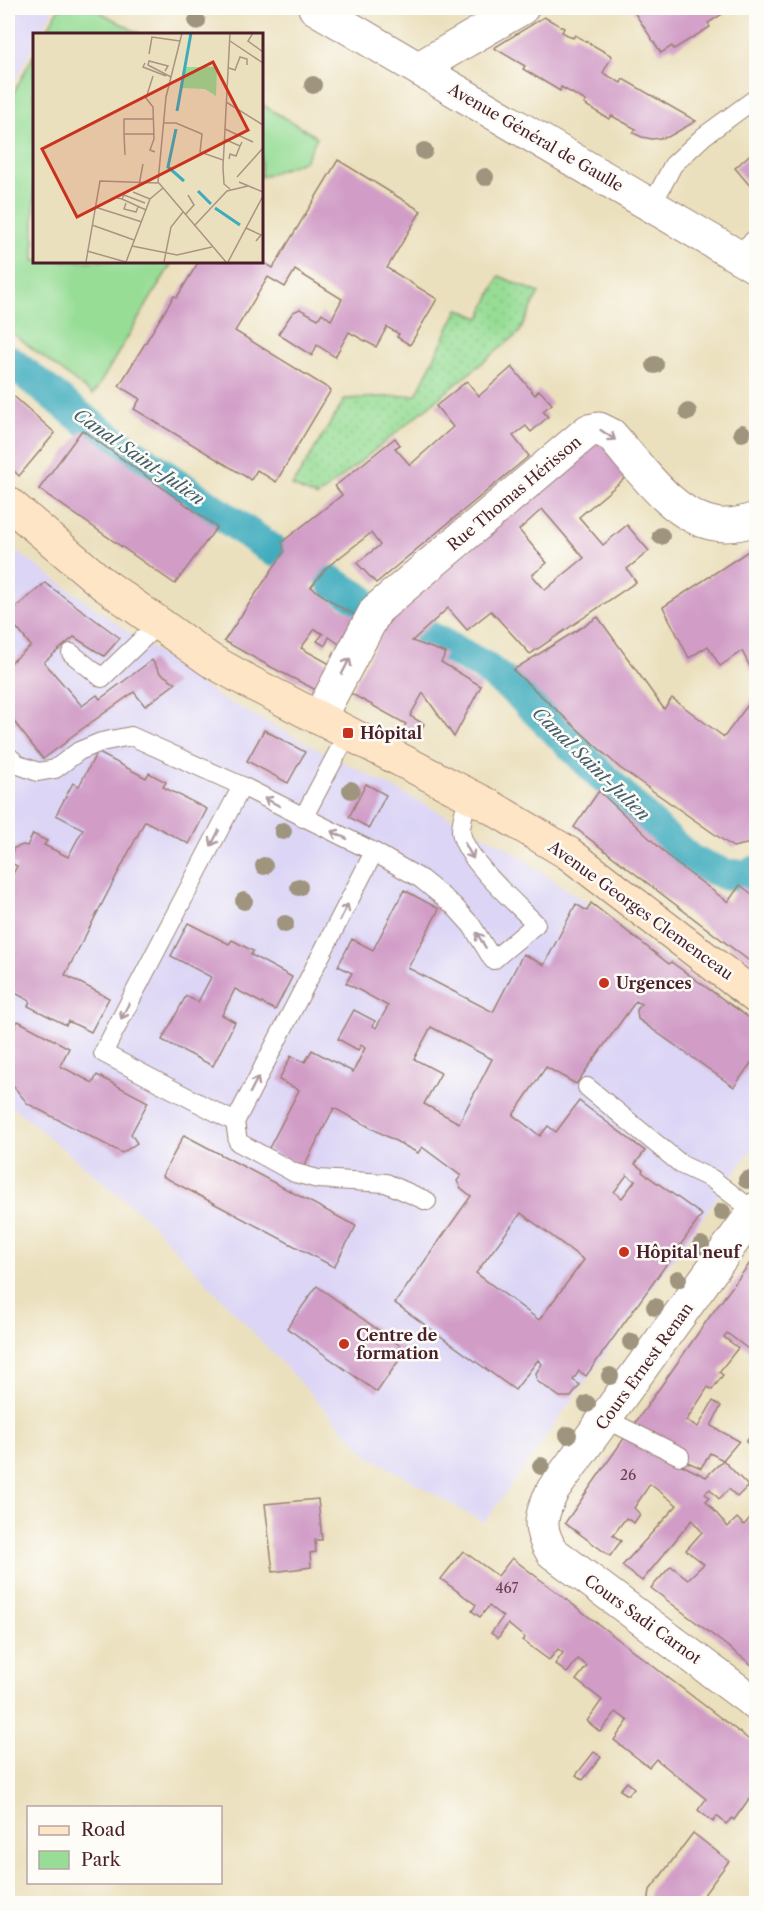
<svg xmlns="http://www.w3.org/2000/svg" width="764" height="1911" font-family="'Libre Caslon Text',serif">
<style>
.built{fill:#dcd5f6}
.green{fill:url(#green-dots);stroke:#707e60;stroke-width:1.5}
.pitch{fill:#97dd96;stroke:#707e60;stroke-width:1.5}
.lines{fill:none;stroke-linecap:round;stroke-linejoin:round}
.canal{stroke:#3eabbd;stroke-width:32}
.building{fill:#d19dc7;fill-rule:evenodd}
.service-casing{stroke:#9a8074;stroke-width:20}
.minor-casing{stroke:#9a8074;stroke-width:35}
.tertiary-casing{stroke:#9a8074;stroke-width:35}
.secondary-casing{stroke:#9a8074;stroke-width:35}
.service{stroke:#fff;stroke-width:18}
.minor{stroke:#fff;stroke-width:33}
.tertiary{stroke:#fff;stroke-width:33}
.secondary{stroke:#fee5c5;stroke-width:33}
.tree{fill:#9f957e}
.oneway{stroke:#ae9aa0}
.poi-dot{fill:#c8321e;stroke:#fdfcf7;stroke-width:2}
.labels{text-anchor:middle;dominant-baseline:central;stroke-width:5;stroke-linejoin:round;paint-order:stroke}
.number-label{font-size:14px;fill:#6c3e52}
.street-label{font-size:16px;fill:#4a1f2b;stroke:#fdfcf7}
.poi-label{font-size:16px;font-weight:bold;fill:#4a1f2b;stroke:#fdfcf7;text-anchor:start}
.water-label{font-size:18px;font-style:italic;fill:#455e6d;stroke:#fdfcf7}
.inset-river{fill:none;stroke:#3eabbd;stroke-width:3}
.inset-road{fill:none;stroke:#ab9383;stroke-width:1.5}
.view{fill:#c8321e;fill-opacity:0.15;stroke:#c8321e;stroke-width:3}
.inset-edge{fill:none;stroke:#4a1f2b;stroke-width:3}
</style>
<defs>
<pattern id="green-dots" width="8" height="8" patternUnits="userSpaceOnUse" patternTransform="scale(1.5)"><rect width="8" height="8" fill="#97dd96"/><path d="M2 2h.1M6 6h.1" fill="none" stroke="#84bd81" stroke-width="1.8" stroke-linecap="round"/></pattern>
</defs>
<rect width="100%" height="100%" fill="#fdfcf7"/>
<filter id="ink" filterUnits="userSpaceOnUse"><feTurbulence type="fractalNoise" baseFrequency=".0167" numOctaves="2"/><feDisplacementMap in="SourceGraphic" scale="12" xChannelSelector="R" yChannelSelector="G"/><feConvolveMatrix kernelMatrix="1 2 1 2 8 2 1 2 1" color-interpolation-filters="sRGB"/></filter>
<filter id="wash" filterUnits="userSpaceOnUse"><feTurbulence type="fractalNoise" baseFrequency=".008" numOctaves="4" result="noise"/><feDisplacementMap in="SourceGraphic" scale="24" xChannelSelector="R" yChannelSelector="G"/><feGaussianBlur stdDeviation="1.35" result="paint"/><feColorMatrix in="noise" values="0 0 0 0 0 0 0 0 0 0 0 0 0 0 0 0 0 1.4 0 .05"/><feComposite in="paint" operator="in"/></filter>
<g filter="url(#wash)">
<rect width="100%" height="100%" fill="#ebe0bd"/>
<g class="built">
<polygon points="8,8 54,8 40,34 34,34 34,44 8,95"/>
<polygon points="8,545 217,696 508,848 756,1023 756,1143 484,1523 369,1456 145,1217 8,1103"/>
</g>
<polygon class="green" points="499,276 539,293 519,333 317,497 292,486 345,399 416,395 458,309 480,318"/>
<g class="pitch">
<polygon points="59,8 93,8 140,34 45,34"/>
<polygon points="34,54 34,261 173,261 93,395 8,330 8,104"/>
<polygon points="261,104 317,137 305,161 261,177"/>
</g>
<g class="lines">
<g class="canal">
<polyline points="8,360 87,422 274,551"/>
<polyline points="332,582 360,599"/>
<polyline points="430,637 483,666 517,692 661,834 690,860 727,875 746,875 756,871"/>
</g>
</g>
<g id="blocks">
<g class="building">
<polygon points="635,8 740,8 733,12 730,9 708,23 710,27 674,49 672,46 661,53 632,9"/>
<polygon points="544,17 564,28 562,32 573,38 575,35 612,56 603,73 621,83 623,79 696,121 668,137 652,139 642,137 633,133 636,129 612,116 609,119 584,104 586,101 561,87 560,91 523,69 525,66 494,48"/>
<polygon points="756,149 756,193 735,168"/>
<polygon points="338,160 421,211 387,268 437,299 410,345 397,337 399,334 387,327 376,347 349,332 335,357 317,345 312,356 278,334 293,312 300,309 318,319 322,313 331,320 342,299 295,270 285,287 268,277 235,331 331,390 276,482 257,470 251,480 134,409 140,399 119,386 174,296 177,297 199,261 261,261 273,268"/>
<polygon points="512,367 535,395 539,390 552,404 543,411 548,417 531,432 526,426 513,436 529,456 376,583 357,563 380,545 371,533 326,568 311,587 340,607 360,617 342,646 329,637 325,646 317,641 323,634 315,629 301,648 330,664 316,690 271,667 224,641 284,552 282,542 342,495 335,486 395,438 400,445 395,448 410,465 453,427 436,406 467,381 479,396"/>
<polygon points="8,391 55,433 19,476 8,465"/>
<polygon points="82,430 217,527 175,584 39,489"/>
<path d="M600,438L630,474L579,517L603,545L627,525L649,551L627,569L636,582L530,654L491,611L467,630L448,608L412,641L446,653L441,662L481,686L454,737L423,693L410,716L424,724L417,739L402,731L406,724L350,693L383,631L397,610ZM542,509L584,558L545,590L532,575L547,563L519,530Z"/>
<polygon points="756,546 756,679 742,651 720,666 708,646 689,658 663,607"/>
<polygon points="45,583 120,638 104,656 74,637 44,662 82,706 97,695 100,699 152,660 160,673 176,683 145,706 134,692 68,739 69,740 43,759 8,714 8,665 31,646 8,617 8,614"/>
<polygon points="598,617 664,709 672,698 724,737 756,694 756,842 733,847 620,768 513,670"/>
<polygon points="264,730 305,752 288,783 247,761"/>
<polygon points="97,752 146,778 149,773 166,782 163,787 207,809 189,844 145,821 65,975 109,998 91,1032 68,1021 66,1025 28,1006 30,1001 8,989 8,883 17,866 13,864 11,854 14,848 23,845 27,846 33,834 47,841 44,845 68,857 83,829 56,815 73,783 79,786"/>
<polygon points="366,784 386,795 369,828 349,817"/>
<polygon points="599,791 677,864 728,902 740,885 756,897 756,966 574,827"/>
<path d="M404,890L439,909L408,968L493,1012L523,954L544,965L576,904L587,911L591,903L669,964L671,962L756,1023V1056L734,1087L638,1019L637,1010L641,1004L636,1001L576,1084L546,1067L513,1115L540,1136L548,1126L556,1132L579,1101L645,1151L635,1164L643,1170L642,1172L702,1215L586,1376L579,1371L573,1380L580,1385L571,1397H560L537,1381L536,1373L542,1364L538,1360L515,1390L395,1303L471,1196L461,1188L457,1181L461,1176L422,1147L418,1153L334,1108L303,1168L268,1150L299,1090L279,1080L291,1056L305,1062L312,1050L353,1072L365,1048L361,1045L358,1050L338,1039L354,1010L375,1021L373,1026L376,1028L388,1006L346,983L352,973L338,966L352,939L373,950ZM431,1027L492,1059L459,1123L424,1104L441,1073L414,1059ZM627,1175L635,1181L622,1198L614,1192ZM521,1213L584,1260L539,1320L476,1273Z"/>
<polygon points="188,923 229,944 232,940 253,951 251,955 292,977 275,1010 235,989 222,1015 235,1022 213,1066 162,1040 186,996 198,1002 211,977 171,956"/>
<polygon points="18,1021 69,1048 60,1066 93,1083 97,1075 148,1102 131,1134 137,1143 122,1153 28,1104 8,1080 8,1042"/>
<polygon points="184,1135 356,1226 334,1267 162,1176"/>
<polygon points="756,1255 756,1355 727,1333 724,1337 738,1348 719,1372 723,1375 712,1390 708,1387 686,1421 698,1427 713,1401 721,1406 711,1426 739,1441 723,1460 710,1453 701,1468 683,1460 633,1426 708,1319"/>
<polygon points="317,1286 406,1350 377,1392 287,1328"/>
<polygon points="756,1429 756,1451 746,1442"/>
<polygon points="625,1437 706,1477 723,1460 748,1486 737,1497 729,1489 719,1499 710,1489 705,1493 709,1498 706,1501 728,1527 737,1518 744,1525 756,1511 756,1607 755,1608 756,1610 756,1668 651,1588 671,1566 688,1579 704,1564 686,1550 702,1532 692,1520 642,1581 622,1566 677,1505 650,1484 634,1508 640,1514 634,1523 626,1518 613,1535 621,1541 610,1556 565,1523"/>
<polygon points="318,1499 322,1540 315,1540 316,1552 310,1553 311,1567 273,1572 265,1504"/>
<polygon points="463,1551 498,1576 512,1558 756,1745 756,1789 734,1820 732,1818 726,1824 717,1816 713,1822 698,1810 706,1799 656,1759 649,1767 614,1740 628,1721 616,1712 600,1732 587,1721 602,1700 576,1680 587,1666 578,1659 567,1673 555,1664 563,1653 558,1649 549,1660 522,1640 525,1638 508,1624 498,1638 491,1633 503,1617 489,1606 480,1617 472,1611 476,1605 441,1579"/>
<polygon points="594,1752 601,1757 583,1780 576,1775"/>
<polygon points="627,1782 634,1788 628,1795 620,1790"/>
<polygon points="693,1833 729,1861 697,1904 648,1904 650,1890"/>
</g>
</g>
</g>
<g filter="url(#ink)">
<use href="#blocks" fill-opacity="0" stroke="#9a8074" stroke-width="1.5"/>
<g class="lines">
<defs>
<g id="service">
<polyline points="652,205 673,165 704,136 756,98"/>
<polyline points="736,255 756,238"/>
<polyline points="71,653 102,678 158,624"/>
<path d="M8,756L19,765L38,772L55,769L79,751L101,742L131,736L242,786L374,852L421,879L454,906L472,926L493,960L536,924C517,904 463,858 461,831C461,819 466,806 469,795"/>
<polyline points="242,786 103,1053 235,1122 374,852"/>
<polyline points="303,818 348,733"/>
<polyline points="587,1087 682,1165 712,1179 755,1212"/>
<polyline points="235,1122 238,1142 295,1173 318,1179 386,1183 427,1201"/>
<polyline points="606,1419 680,1456"/>
</g>
<g id="minor">
<polyline points="419,68 522,8"/>
<path d="M319,718L376,610L588,431L599,429L611,435C639,466 672,517 715,524C728,527 744,523 756,519"/>
<path d="M756,1209L553,1490C540,1515 537,1528 552,1552L756,1704"/>
</g>
<polyline id="tertiary" points="315,8 756,267"/>
<polyline id="secondary" points="8,503 102,583 210,660 251,683 486,804 568,853 756,997"/>
</defs>
<use href="#service" class="service-casing"/>
<use href="#minor" class="minor-casing"/>
<use href="#tertiary" class="tertiary-casing"/>
<use href="#secondary" class="secondary-casing"/>
<use href="#service" class="service"/>
<use href="#minor" class="minor"/>
<use href="#tertiary" class="tertiary"/>
<use href="#secondary" class="secondary"/>
</g>
<g class="tree">
<circle cx="197" cy="21" r="9"/>
<circle cx="313" cy="85" r="9"/>
<circle cx="424" cy="151" r="9"/>
<circle cx="485" cy="177" r="9"/>
<circle cx="655" cy="365" r="9"/>
<circle cx="688" cy="412" r="9"/>
<circle cx="742" cy="433" r="9"/>
<circle cx="661" cy="536" r="9"/>
<circle cx="351" cy="790" r="9"/>
<circle cx="283" cy="831" r="9"/>
<circle cx="264" cy="866" r="9"/>
<circle cx="299" cy="887" r="9"/>
<circle cx="244" cy="901" r="9"/>
<circle cx="285" cy="924" r="9"/>
<circle cx="747" cy="1180" r="9"/>
<circle cx="722" cy="1212" r="9"/>
<circle cx="701" cy="1245" r="9"/>
<circle cx="678" cy="1279" r="9"/>
<circle cx="655" cy="1307" r="9"/>
<circle cx="631" cy="1342" r="9"/>
<circle cx="610" cy="1376" r="9"/>
<circle cx="587" cy="1404" r="9"/>
<circle cx="568" cy="1435" r="9"/>
<circle cx="541" cy="1466" r="9"/>
</g>
<defs><path id="oneway-shaft" d="M-6 0H5M1.5-3L5.5 0L1.5 3" fill="none" stroke-width="1.6" stroke-linecap="round" stroke-linejoin="round" transform="scale(1.5)"/></defs>
<g class="oneway">
<use href="#oneway-shaft" transform="translate(608 435) rotate(34)"/>
<use href="#oneway-shaft" transform="translate(346 666) rotate(-63)"/>
<use href="#oneway-shaft" transform="translate(272 802) rotate(-152)"/>
<use href="#oneway-shaft" transform="translate(339 835) rotate(-154)"/>
<use href="#oneway-shaft" transform="translate(215 838) rotate(117)"/>
<use href="#oneway-shaft" transform="translate(469 851) rotate(61)"/>
<use href="#oneway-shaft" transform="translate(344 912) rotate(-63)"/>
<use href="#oneway-shaft" transform="translate(481 940) rotate(-121)"/>
<use href="#oneway-shaft" transform="translate(125 1011) rotate(117)"/>
<use href="#oneway-shaft" transform="translate(254 1085) rotate(-63)"/>
</g>
</g>
<g class="poi-dot">
<rect x="342" y="727" width="12" height="12" rx="3"/>
<circle cx="604" cy="983" r="6"/>
<circle cx="624" cy="1252" r="6"/>
<circle cx="344" cy="1344" r="6"/>
</g>
<g class="labels">
<g class="number-label">
<text x="628" y="1475">26</text>
<text x="507" y="1588">467</text>
</g>
<g class="street-label">
<text transform="translate(536 137) rotate(30)">Avenue Général de Gaulle</text>
<text transform="translate(514 493) rotate(-40)">Rue Thomas Hérisson</text>
<text transform="translate(641 910) rotate(36)">Avenue Georges Clemenceau</text>
<text transform="translate(644 1366) rotate(-54)">Cours Ernest Renan</text>
<text transform="translate(643 1619) rotate(36)">Cours Sadi Carnot</text>
</g>
<g class="poi-label">
<text x="360" y="733">Hôpital</text>
<text x="616" y="983">Urgences</text>
<text x="636" y="1252">Hôpital neuf</text>
<text x="356" y="1335">Centre de<tspan x="356" dy="18">formation</tspan></text>
</g>
<g class="water-label">
<text transform="translate(139 457) rotate(35)">Canal Saint-Julien</text>
<text transform="translate(591 764) rotate(44)">Canal Saint-Julien</text>
</g>
</g>
<g transform="translate(33 33)">
<rect width="230" height="230" fill="#ebe0bd"/>
<path d="M153,34H184L183,63L172,56L149,55Z" fill="#97dd96"/>
<path class="inset-river" d="M144,78L158,0M143,96L135,134L151,148M165,158L178,171M182,175L207,192"/>
<path class="inset-road" d="M149,0L133,64L125,149L193,229M220,0L215,8L230,19M197,8L230,30M116,21L119,4L147,8M112,30L110,34L133,43M196,35L202,37L207,24L214,26V32M132,38L135,33L116,28L115,32L138,44M120,43L113,65L120,74L121,106L117,117L122,119M193,69L230,92M121,86H91V101H121M131,90H143L169,101L167,119L190,127M192,96L220,109M91,101L92,122M191,106L207,113L209,109M196,126L197,121L203,123L207,113M204,144L230,115M206,149L230,159M106,152L110,131M197,156L191,151L190,134L197,0M100,159L117,166M84,165L89,166L91,162L112,170M89,166L113,177M93,170L91,176L103,179L105,174M62,174L109,189M152,182L161,172L155,162M59,192L101,207M161,193L194,158L215,153M213,195L228,202L223,208M99,213L144,222L179,214M54,218L93,229L117,166L130,155M53,229L67,148L125,150M131,229L138,194L150,179M195,229L230,163"/>
<path class="view" d="M180,29L215,97L44,184L9,116Z"/>
<rect width="230" height="230" class="inset-edge"/>
</g>
<rect width="764" height="1911" fill="none" stroke="#fdfcf7" stroke-width="30"/>
<rect x="27" y="1806" width="195" height="78" fill="#fdfcf7" stroke="#b5a4a5" stroke-width="1.5"/>
<rect x="39" y="1826" width="30" height="9" fill="#fee5c5" stroke="#b5a4a5" stroke-width="1.5"/>
<text x="81" y="1836" font-size="18" fill="#4a1f2b">Road</text>
<rect x="39" y="1851" width="30" height="18" fill="#97dd96" stroke="#b5a4a5" stroke-width="1.5"/>
<text x="81" y="1866" font-size="18" fill="#4a1f2b">Park</text>
</svg>
